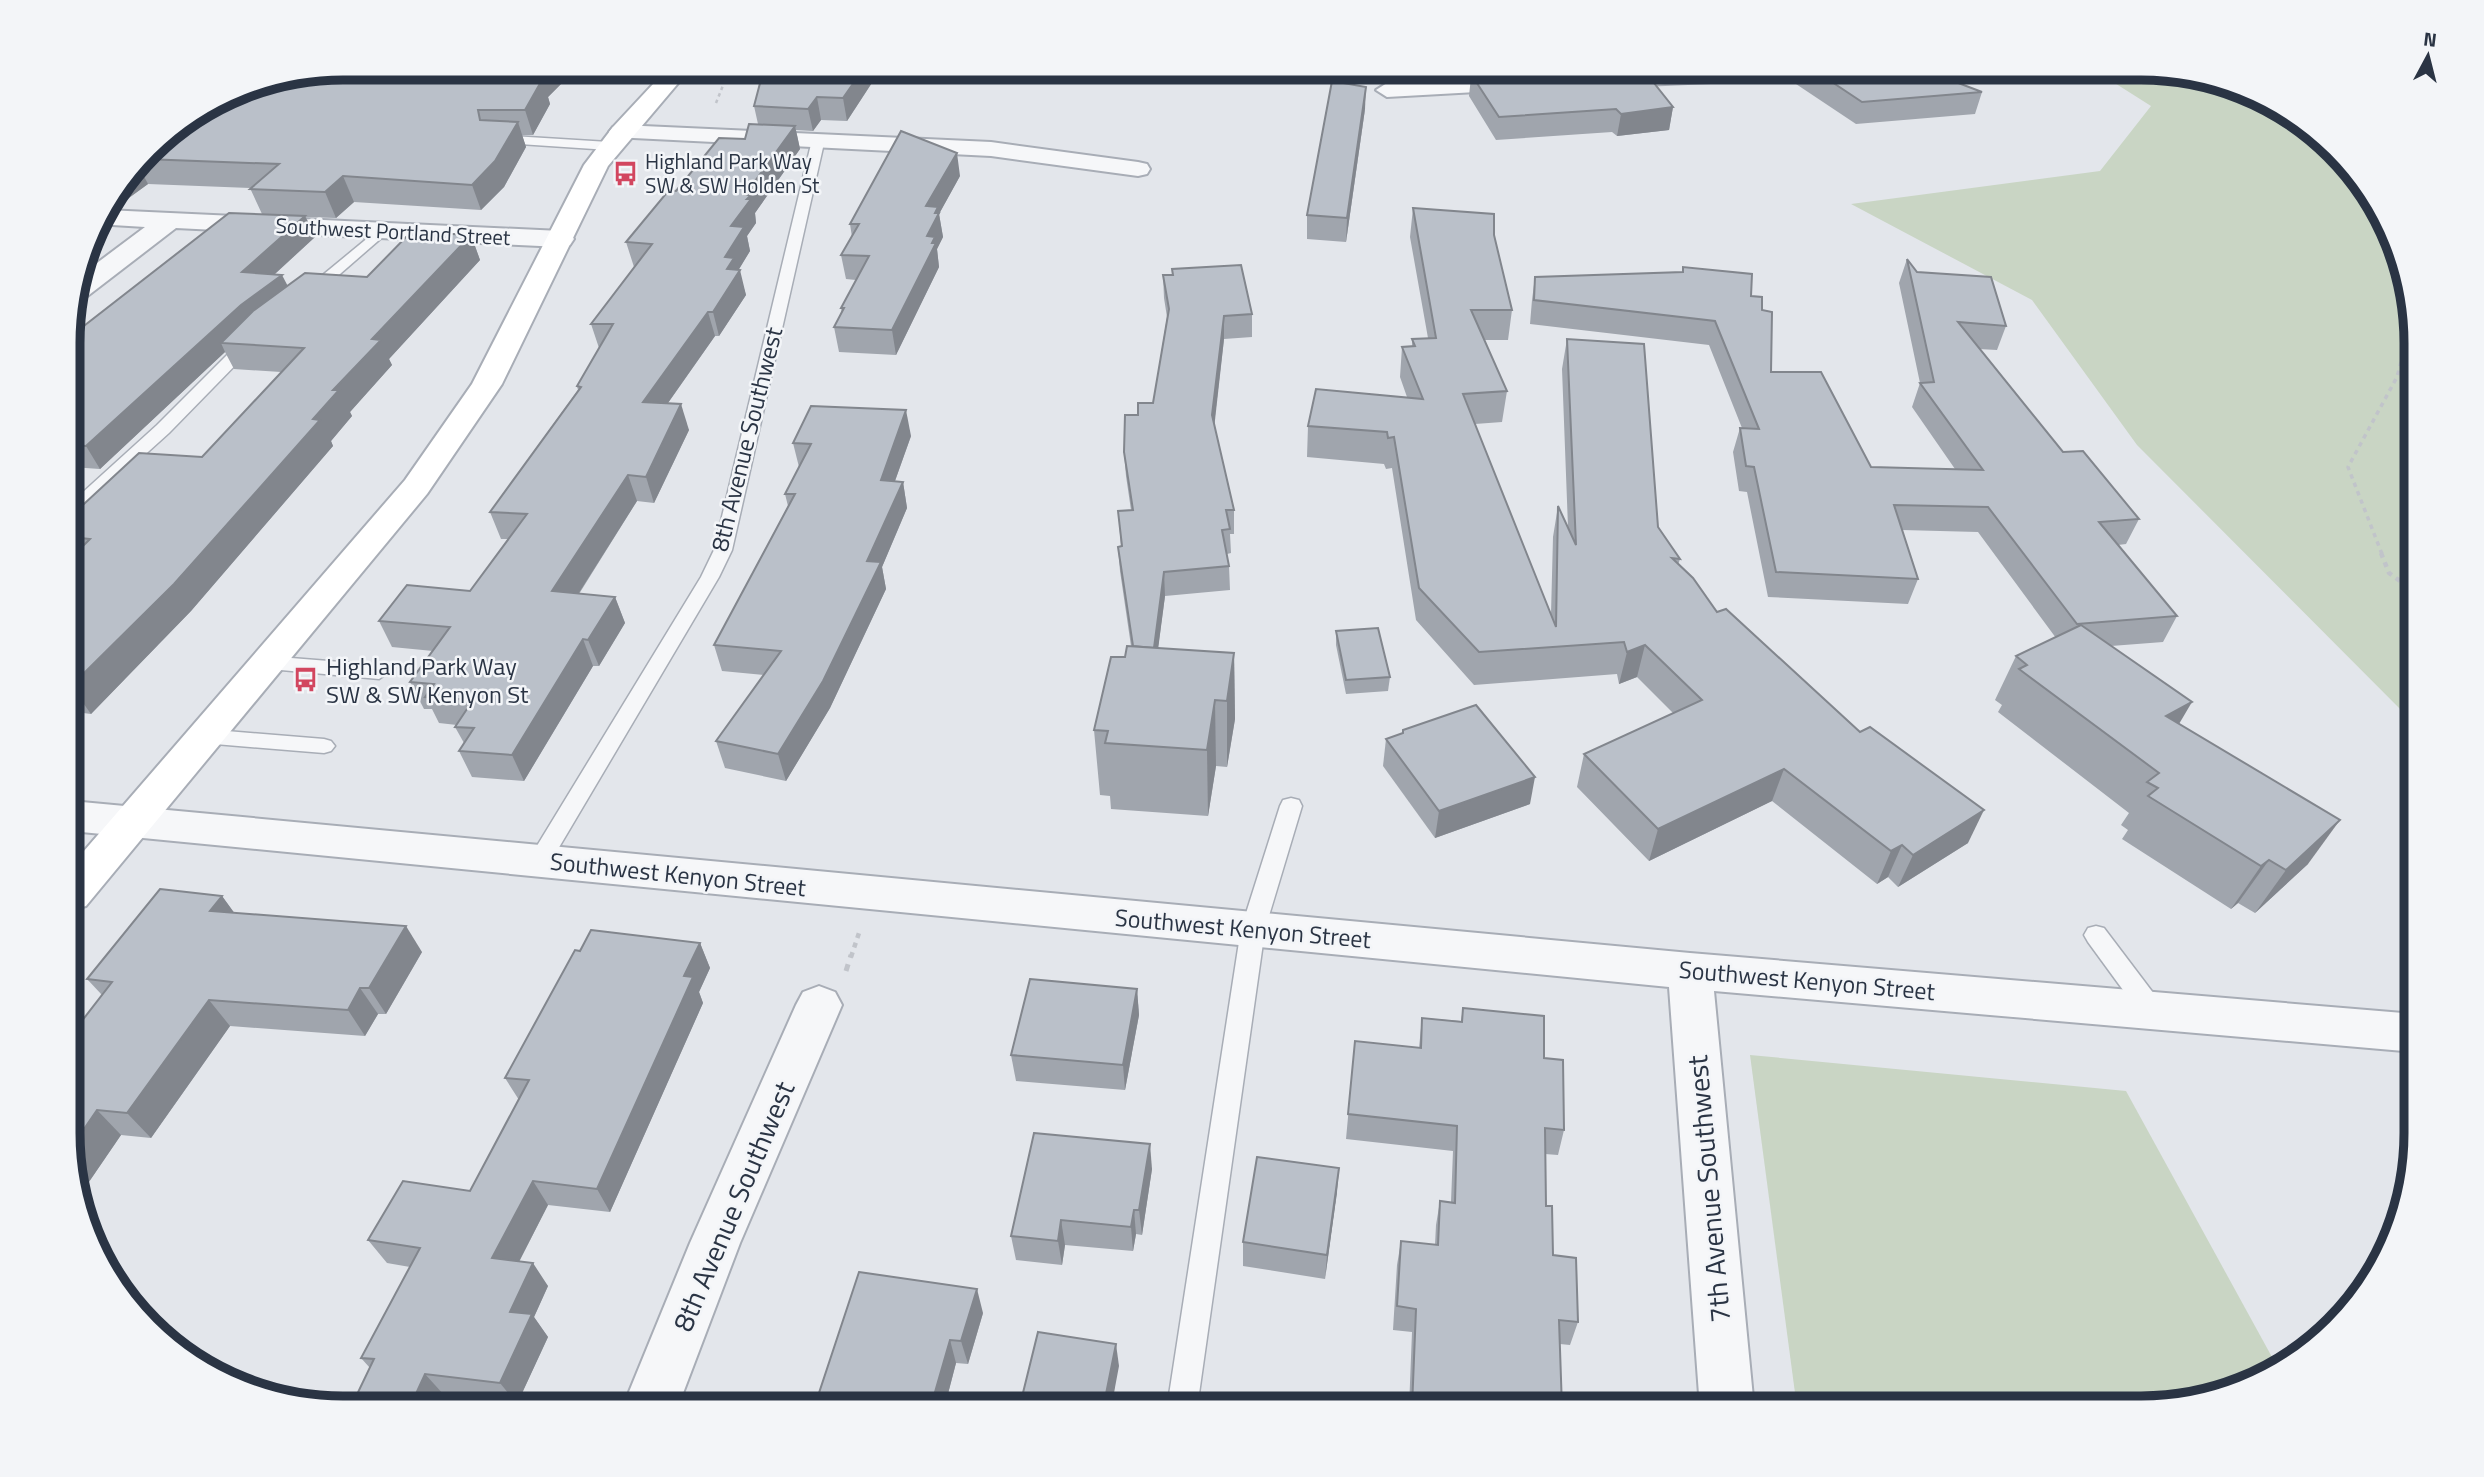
<svg xmlns="http://www.w3.org/2000/svg" width="2484" height="1477" font-family="'Titillium Web',sans-serif">
<style>
.green{fill:#c9d5c4}
.lines{fill:none;stroke-linecap:round;stroke-linejoin:round}
.lane-casing{stroke:#a8adb6;stroke-width:3}
.street-casing{stroke:#a8adb6;stroke-width:4}
.secondary-casing{stroke:#a8adb6;stroke-width:4}
.path-far3{stroke:#c1c4ca;stroke-width:2.5;stroke-dasharray:3.5 3.5;stroke-linecap:butt}
.path-far2{stroke:#c1c4ca;stroke-width:3.5;stroke-dasharray:4.5 4.5;stroke-linecap:butt}
.path-far1{stroke:#c1c4ca;stroke-width:4.5;stroke-dasharray:5 5;stroke-linecap:butt}
.path{stroke:#c1c4ca;stroke-width:5;stroke-dasharray:7 7;stroke-linecap:butt}
.lane{fill:#f6f7f9;fill-rule:evenodd}
.street{fill:#f6f7f9;fill-rule:evenodd}
.secondary{fill:#fff;fill-rule:evenodd}
.wall{fill:#a0a5ad}
.shaded-wall{fill:#82868d}
.building{fill:#bac0c9;stroke:#82868d;stroke-width:2}
.labels{text-anchor:middle;dominant-baseline:central;stroke-width:5;stroke-linejoin:round;paint-order:stroke}
.far-poi-label{font-size:21px;fill:#2a3444;stroke:#f3f5f8;text-anchor:start}
.far-street-label{font-size:21px;fill:#2a3444;stroke:#f3f5f8}
.street-label{font-size:24px;fill:#2a3444;stroke:#f3f5f8}
.poi-label{font-size:24px;fill:#2a3444;stroke:#f3f5f8;text-anchor:start}
.near-street-label{font-size:28px;fill:#2a3444;stroke:#f3f5f8}
.rim{fill:none;stroke:#2a3444;stroke-width:9}
</style>
<rect width="100%" height="100%" fill="#e3e6eb"/>
<g class="green">
<polygon points="2091,68 2141,68 2212,78 2278,105 2335,149 2379,206 2415,325 2415,724 2137,445 2032,300 1851,204 2100,171 2151,106"/>
<polygon points="1750,1055 2126,1091 2278,1368 2269,1375 2158,1408 1797,1408"/>
</g>
<g class="lines">
<defs>
<g id="lane">
<polygon points="496,135 609,142 616,146 609,150 491,142 491,136"/>
<polygon points="812,140 824,143 732,550 719,577 548,866 540,869 532,866 529,860 532,854 701,577 714,550"/>
<polygon points="381,227 388,231 386,234 317,294 307,294 307,288"/>
<polygon points="249,337 257,342 255,345 169,433 77,516 71,517 71,503 157,425 243,339"/>
<polygon points="266,656 379,665 389,672 379,679 259,668 256,663 259,658"/>
<polygon points="203,729 324,739 331,741 335,746 331,751 324,753 203,743 196,741 193,736 196,731"/>
<polygon points="1291,798 1299,800 1302,806 1265,929 1197,1408 1167,1408 1241,929 1280,806 1283,800"/>
<polygon points="2096,926 2104,928 2160,1002 2163,1009 2160,1016 2151,1019 2142,1016 2088,942 2084,935 2088,928"/>
</g>
<g id="street">
<polygon points="1712,68 1858,68 1858,69 1847,76 1596,87 1585,80 1596,73"/>
<polygon points="1522,77 1533,84 1530,89 1387,97 1376,90 1387,83"/>
<polygon points="621,125 991,142 1138,162 1147,164 1150,169 1147,174 1138,176 991,156 613,137 609,132 613,127"/>
<polygon points="106,210 561,231 570,233 574,239 570,245 561,247 176,228 85,298 73,300 81,275 145,227 96,224"/>
<polygon points="71,801 1690,953 2415,1014 2415,1052 1714,991 1754,1408 1700,1408 1669,987 71,831"/>
<polygon points="819,986 835,992 842,1005 740,1243 677,1409 622,1409 690,1243 796,1005 803,992"/>
</g>
<polygon id="secondary" points="668,68 691,68 608,166 502,384 427,494 86,906 71,910 71,866 405,480 472,384 584,165 613,127"/>
</defs>
<use href="#lane" class="lane-casing"/>
<use href="#street" class="street-casing"/>
<use href="#secondary" class="secondary-casing"/>
<g class="path-far3">
<polyline points="604,71 595,80 620,81"/>
<polyline points="716,103 730,68"/>
</g>
<polyline class="path-far2" points="2382,554 2348,467 2397,377 2413,318"/>
<g class="path-far1">
<polyline points="2381,553 2389,573 2415,592"/>
<polyline points="851,957 859,933"/>
</g>
<polyline class="path" points="846,971 851,955"/>
<use href="#lane" class="lane"/>
<use href="#street" class="street"/>
<use href="#secondary" class="secondary"/>
</g>
<g class="wall">
<polygon points="764,68 876,68 877,75 847,121 821,120 813,131 796,130 800,149 755,213 756,223 747,236 750,251 738,270 746,295 719,336 715,336 668,403 689,430 654,503 637,501 579,594 615,597 625,623 599,666 593,666 524,781 472,777 459,751 464,743 455,727 457,725 439,723 432,709 424,709 410,682 433,651 392,647 379,621 470,591 508,539 501,539 490,512 578,390 577,386 599,348 591,324 634,267 626,242 676,191 745,139 758,124 754,106"/>
<polygon points="1452,68 1642,68 1673,107 1669,130 1617,136 1612,132 1496,140 1469,96 1471,77 1457,77"/>
<polygon points="1796,68 2026,68 2024,74 1940,76 1982,92 1975,114 1856,124 1793,82"/>
<polygon points="561,84 548,97 550,104 533,135 522,135 526,147 504,187 481,210 354,202 336,218 306,217 315,237 275,274 288,286 367,277 471,235 480,260 389,359 392,365 350,412 352,416 331,441 333,446 191,611 91,714 75,712 71,716 71,516 202,457 281,372 234,369 225,352 100,469 71,467 71,336 262,214 250,188 148,184 115,208 107,208 162,137"/>
<polygon points="1365,109 1346,242 1307,239 1307,215"/>
<polygon points="960,176 939,214 943,237 937,249 939,267 896,355 839,352 834,327 842,313 841,308 856,280 846,279 841,255 852,237 850,224"/>
<polygon points="1413,208 1494,235 1512,310 1508,340 1484,340 1507,391 1502,422 1475,424 1551,614 1553,537 1558,506 1568,527 1562,369 1567,339 1658,527 1680,559 1678,565 1717,612 1968,843 1898,887 1888,877 1877,884 1772,801 1649,861 1577,787 1584,754 1673,713 1637,677 1619,684 1617,674 1474,685 1416,620 1392,468 1386,469 1384,464 1307,457 1308,426 1407,397 1400,377 1402,347 1412,346 1412,339 1428,338 1410,237"/>
<polygon points="1907,259 1917,272 2006,326 1997,350 1979,349 2063,452 2139,519 2126,544 2118,545 2177,616 2163,642 2111,646 2179,724 2308,864 2255,913 2238,903 2231,909 2122,839 2128,830 2121,825 2129,813 1998,712 2002,705 1995,700 2016,656 2056,638 1978,532 1902,530 1918,579 1908,604 1768,597 1747,492 1739,491 1733,452 1740,428 1742,428 1709,345 1530,324 1532,300 1535,277 1682,272 1683,267 1751,296 1762,310 1771,372 1871,467 1955,469 1912,407 1920,383 1899,283"/>
<polygon points="1172,269 1252,314 1252,337 1224,339 1214,424 1234,510 1234,534 1230,534 1231,553 1227,554 1229,566 1230,590 1165,596 1158,648 1234,653 1235,719 1227,767 1216,766 1208,816 1111,809 1110,796 1100,795 1094,730 1125,657 1131,646 1120,571 1118,547 1121,546 1118,511 1131,510 1126,476 1124,452 1138,415 1153,403 1167,317 1164,298 1163,275 1172,275"/>
<polygon points="911,436 895,481 903,482 907,508 882,567 886,589 830,708 786,781 725,768 716,741 764,675 722,671 714,645 788,506 785,494 799,467 793,443"/>
<polygon points="1336,631 1390,677 1388,691 1346,694 1336,645"/>
<polygon points="1386,739 1530,804 1435,838 1383,766"/>
<polygon points="222,896 234,913 422,952 386,1014 378,1014 365,1036 230,1026 151,1138 121,1135 80,1195 102,995 87,979"/>
<polygon points="700,943 710,968 699,992 703,1003 610,1212 548,1205 519,1262 548,1286 534,1317 548,1337 517,1404 444,1395 370,1368 361,1358 410,1267 387,1263 368,1240 470,1191 519,1100 505,1078 580,951"/>
<polygon points="1137,989 1139,1015 1125,1090 1016,1081 1011,1055"/>
<polygon points="1463,1008 1544,1058 1564,1130 1558,1155 1545,1154 1546,1206 1553,1255 1578,1322 1570,1345 1560,1344 1562,1408 1409,1408 1412,1332 1393,1330 1397,1265 1401,1241 1435,1245 1436,1225 1440,1201 1451,1202 1453,1151 1346,1139 1355,1041 1419,1048 1422,1018 1461,1021"/>
<polygon points="1152,1169 1142,1235 1136,1234 1133,1251 1065,1245 1062,1265 1016,1260 1011,1236"/>
<polygon points="1337,1192 1325,1279 1243,1266 1243,1242"/>
<polygon points="983,1313 968,1364 956,1363 944,1409 822,1409 817,1399"/>
</g>
<g class="shaded-wall">
<polygon points="545,68 556,68 561,84 548,97 550,104 533,135 525,110 533,79"/>
<polygon points="864,68 876,68 877,75 847,121 843,98"/>
<polygon points="1366,87 1365,109 1346,242 1347,218"/>
<polygon points="817,97 821,120 813,131 808,109"/>
<polygon points="1673,107 1669,130 1617,136 1621,114"/>
<polygon points="518,122 526,147 504,187 481,210 472,185"/>
<polygon points="795,126 800,149 755,213 756,223 747,236 750,251 738,271 740,270 746,295 719,336 713,312 731,226 745,195"/>
<polygon points="957,153 960,176 939,214 943,237 937,249 939,267 896,355 892,330 927,236 926,206"/>
<polygon points="139,167 148,184 115,208 112,202"/>
<polygon points="343,176 354,202 336,218 325,192"/>
<polygon points="305,216 315,237 253,294 242,272"/>
<polygon points="471,235 480,260 389,359 392,365 350,412 352,416 331,441 333,446 191,611 91,714 71,686 333,390 372,339"/>
<polygon points="282,275 293,296 221,343 225,352 100,469 86,446 241,305"/>
<polygon points="708,312 715,336 651,427 643,402"/>
<polygon points="1224,316 1224,339 1213,438 1212,415"/>
<polygon points="681,404 689,430 654,503 646,477"/>
<polygon points="906,410 911,436 886,506 881,480"/>
<polygon points="628,475 637,501 563,618 552,591"/>
<polygon points="903,482 907,508 882,567 886,589 830,708 786,781 778,754"/>
<polygon points="1164,572 1165,596 1151,703 1150,678"/>
<polygon points="615,597 625,623 599,666 588,640"/>
<polygon points="583,639 593,666 524,781 512,755"/>
<polygon points="1645,645 1637,677 1619,684 1627,652"/>
<polygon points="1234,653 1235,719 1227,767 1227,701"/>
<polygon points="1215,700 1216,766 1208,816 1207,750"/>
<polygon points="2192,702 2166,746 2166,716"/>
<polygon points="71,705 75,712 71,716"/>
<polygon points="1784,769 1772,801 1649,861 1658,829"/>
<polygon points="1535,777 1530,804 1435,838 1439,811"/>
<polygon points="1984,810 1968,843 1898,887 1913,855"/>
<polygon points="2340,820 2308,864 2255,913 2286,870"/>
<polygon points="1902,845 1888,877 1877,884 1891,851"/>
<polygon points="2269,860 2238,903 2231,909 2261,866"/>
<polygon points="222,896 241,922 210,911"/>
<polygon points="406,926 422,952 386,1014 369,988"/>
<polygon points="700,943 710,968 699,992 703,1003 610,1212 597,1189 684,976"/>
<polygon points="360,988 378,1014 365,1036 348,1010"/>
<polygon points="1137,989 1139,1015 1125,1090 1123,1065"/>
<polygon points="209,1000 230,1026 151,1138 127,1113"/>
<polygon points="97,1110 121,1135 80,1195 71,1169 71,1148"/>
<polygon points="1150,1144 1152,1169 1142,1235 1139,1210"/>
<polygon points="1339,1168 1337,1192 1325,1279 1327,1255"/>
<polygon points="533,1181 548,1205 509,1281 492,1258"/>
<polygon points="1134,1210 1136,1234 1133,1251 1131,1227"/>
<polygon points="1061,1220 1065,1245 1062,1265 1058,1241"/>
<polygon points="533,1263 548,1286 534,1317 548,1337 517,1404 500,1383 510,1312"/>
<polygon points="977,1289 983,1313 968,1364 961,1341"/>
<polygon points="950,1340 956,1363 944,1409 936,1409 933,1399"/>
<polygon points="1116,1344 1119,1366 1111,1409 1103,1409"/>
<polygon points="425,1374 444,1395 438,1409 409,1409"/>
<polygon points="919,1397 923,1409 915,1409"/>
</g>
<g class="building">
<polygon points="344,68 545,68 533,79 542,80 525,110 478,110 480,120 518,122 495,161 472,185 343,176 325,192 250,189 279,164 145,159 162,137 239,89"/>
<polygon points="764,68 864,68 843,98 817,97 808,109 754,106"/>
<polygon points="1601,68 1642,68 1673,107 1621,114 1616,109 1499,117 1471,74"/>
<polygon points="1811,68 1919,68 1982,92 1862,102"/>
<polygon points="1332,81 1366,87 1347,218 1307,215"/>
<polygon points="749,124 795,126 745,195 751,195 747,199 751,199 731,226 744,227 725,257 734,258 727,269 740,270 713,312 708,312 643,402 681,404 646,477 628,475 552,591 615,597 588,640 583,639 512,755 459,751 474,728 455,727 473,700 425,697 434,684 410,682 450,627 379,621 407,585 470,591 527,514 490,512 581,387 577,386 613,324 591,324 652,244 626,242 669,190 676,191 719,138 745,139"/>
<polygon points="901,131 957,153 926,206 938,207 935,213 939,213 927,236 935,237 932,243 936,243 892,330 834,327 844,308 841,308 869,256 841,255 859,224 850,224"/>
<polygon points="1413,208 1494,214 1494,235 1512,310 1471,310 1507,391 1463,394 1556,627 1558,506 1576,545 1567,339 1644,344 1658,527 1680,559 1672,558 1693,578 1717,612 1726,609 1860,732 1870,727 1984,810 1913,855 1902,845 1891,851 1784,769 1658,829 1584,754 1702,700 1645,645 1627,652 1624,642 1479,652 1419,588 1394,437 1388,438 1387,432 1308,426 1316,389 1423,399 1402,347 1415,346 1412,339 1436,338"/>
<polygon points="229,213 305,216 242,272 282,275 241,305 86,446 71,445 71,336"/>
<polygon points="411,232 471,235 372,339 381,340 333,390 339,390 313,419 320,420 174,584 71,686 71,558 90,539 71,537 71,516 139,453 202,457 304,348 221,343 253,311 305,273 367,277"/>
<polygon points="1907,259 1917,272 1991,277 2006,326 1958,322 2063,452 2083,451 2139,519 2099,522 2177,616 2077,624 1988,507 1894,505 1918,579 1776,572 1754,467 1746,466 1740,428 1759,429 1715,321 1534,300 1535,277 1683,272 1683,267 1752,274 1751,296 1762,297 1762,310 1772,312 1771,372 1821,372 1871,467 1983,470 1920,383 1934,382"/>
<polygon points="1241,265 1252,314 1224,316 1212,415 1234,510 1226,510 1230,529 1222,530 1229,566 1164,572 1154,648 1133,646 1118,547 1122,546 1118,511 1133,510 1124,452 1125,415 1138,415 1138,403 1153,403 1169,309 1163,275 1173,275 1172,269"/>
<polygon points="811,406 906,410 881,480 903,482 867,561 881,562 823,681 778,754 716,741 781,651 714,645 795,494 785,494 811,444 793,443"/>
<polygon points="2081,625 2192,702 2166,716 2340,820 2286,870 2269,860 2261,866 2148,796 2158,788 2147,782 2159,773 2019,669 2027,665 2016,656"/>
<polygon points="1378,628 1390,677 1346,680 1336,631"/>
<polygon points="1127,646 1234,653 1227,701 1215,700 1207,750 1105,743 1108,731 1094,730 1111,657 1125,657"/>
<polygon points="1476,705 1535,777 1439,811 1386,739 1403,733 1403,730"/>
<polygon points="160,889 222,896 210,911 406,926 369,988 360,988 348,1010 209,1000 127,1113 97,1110 71,1148 71,1035 112,982 87,979"/>
<polygon points="591,930 700,943 684,976 693,977 597,1189 533,1181 492,1258 533,1263 510,1312 532,1314 500,1383 425,1374 409,1409 350,1409 374,1359 361,1358 420,1248 368,1240 403,1181 470,1191 529,1080 505,1078 575,950 580,951"/>
<polygon points="1030,979 1137,989 1123,1065 1011,1055"/>
<polygon points="1463,1008 1544,1016 1544,1058 1563,1060 1564,1130 1545,1128 1546,1206 1552,1206 1553,1255 1576,1258 1578,1322 1559,1320 1562,1408 1412,1408 1416,1309 1397,1306 1401,1241 1438,1245 1440,1201 1455,1203 1457,1126 1348,1114 1355,1041 1421,1048 1422,1018 1462,1022"/>
<polygon points="1034,1133 1150,1144 1139,1210 1134,1210 1131,1227 1061,1220 1058,1241 1011,1236"/>
<polygon points="1257,1157 1339,1168 1327,1255 1243,1242"/>
<polygon points="859,1272 977,1289 961,1341 950,1340 933,1399 919,1397 915,1409 877,1409 817,1399"/>
<polygon points="1038,1332 1116,1344 1103,1409 1019,1409"/>
<polygon points="1220,1394 1259,1398 1258,1408 1218,1408"/>
</g>
<defs>
<symbol id="bus-bare" viewBox="-9 -9 18 18"><path d="M-5-6H5V4H4V6H2V4H-2V6H-4V4H-5ZM-3.5-4V0h7V-4ZM-3.5 1.2v1.5H-2V1.2ZM2 1.2v1.5H3.5V1.2Z" fill="#d2465f" stroke="#f3f5f8" stroke-width="2.5" paint-order="stroke"/></symbol>
</defs>
<g fill-rule="evenodd">
<use href="#bus-bare" x="608" y="156" width="35" height="35"/>
<use href="#bus-bare" x="288" y="662" width="35" height="35"/>
</g>
<g class="labels">
<g class="far-poi-label">
<text x="645" y="161">Highland Park Way<tspan x="645" dy="24">SW &amp; SW Holden St</tspan></text>
</g>
<g class="far-street-label">
<text transform="translate(393 231) rotate(3)">Southwest Portland Street</text>
</g>
<g class="street-label">
<text transform="translate(746 439) rotate(-76)">8th Avenue Southwest</text>
<text transform="translate(678 874) rotate(6)">Southwest Kenyon Street</text>
<text transform="translate(1243 928) rotate(5)">Southwest Kenyon Street</text>
<text transform="translate(1807 980) rotate(5)">Southwest Kenyon Street</text>
</g>
<g class="poi-label">
<text x="326" y="666">Highland Park Way<tspan x="326" dy="28">SW &amp; SW Kenyon St</tspan></text>
</g>
<g class="near-street-label">
<text transform="translate(1708 1189) rotate(-95)">7th Avenue Southwest</text>
<text transform="translate(733 1206) rotate(-67)">8th Avenue Southwest</text>
</g>
</g>
<path d="M0 0H2484V1477H0ZM343 80H2141A263 263 0 0 1 2404 343V1133A263 263 0 0 1 2141 1396H343A263 263 0 0 1 80 1133V343A263 263 0 0 1 343 80Z" fill="#f3f5f8" fill-rule="evenodd"/>
<path class="rim" d="M343 80H2141A263 263 0 0 1 2404 343V1133A263 263 0 0 1 2141 1396H343A263 263 0 0 1 80 1133V343A263 263 0 0 1 343 80Z"/>
<g transform="translate(2428 56) rotate(7)" stroke="#f3f5f8" stroke-width="5" paint-order="stroke">
<path d="M0-5L12 26L0 18L-12 26Z" fill="#2a3444"/>
<text y="-10" font-size="19" font-weight="bold" text-anchor="middle" fill="#2a3444">N</text>
</g>
</svg>
